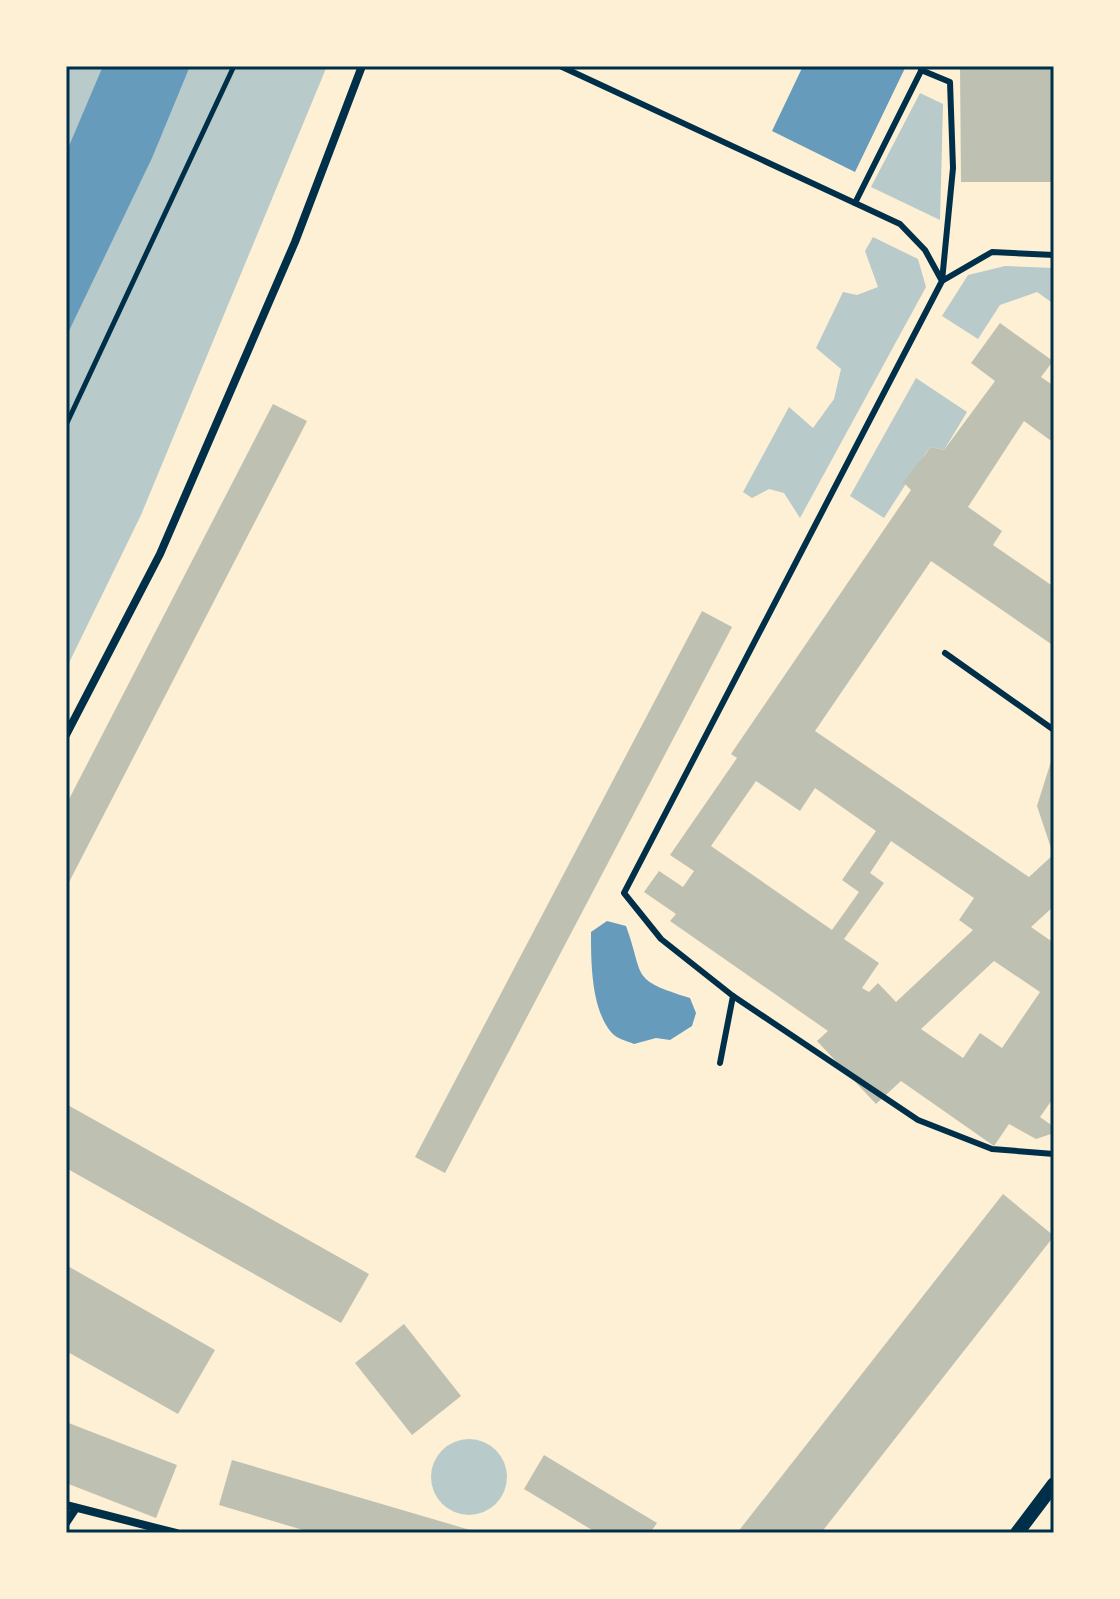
<svg xmlns="http://www.w3.org/2000/svg" width="1120" height="1599" font-family="'Source Sans 3',sans-serif">
<style>
.green{fill:#b9caca}
.water{fill:#669bbc}
.building{fill:#bec0b2;fill-rule:evenodd}
.lines{fill:none;stroke-linecap:round;stroke-linejoin:round}
.path{stroke:#003049;stroke-width:5}
.service{stroke:#003049;stroke-width:6}
.minor{stroke:#003049;stroke-width:8}
.tertiary{stroke:#003049;stroke-width:14}
.neatline{fill:none;stroke:#003049;stroke-width:3}
</style>
<rect width="100%" height="100%" fill="#fdf0d5"/>
<g class="green">
<polygon points="66,66 327,66 141,515 66,669"/>
<polygon points="920,93 943,104 940,220 871,187"/>
<polygon points="873,237 918,259 926,287 800,518 784,493 769,489 752,498 743,492 789,407 813,428 834,399 841,369 816,348 843,292 857,295 878,287 865,251"/>
<polygon points="1005,266 1054,268 1054,304 1037,292 1000,305 978,339 942,316 968,275"/>
<polygon points="916,378 967,412 944,450 931,447 925,454 884,518 850,496"/>
<circle cx="469" cy="1477" r="38"/>
</g>
<g class="water">
<polygon points="103,66 190,66 152,158 66,337 66,153"/>
<polygon points="803,66 906,66 855,172 772,131"/>
<path d="M607,921L626,926C645,978 629,979 690,998L696,1013L692,1026L670,1040L656,1038L634,1044C627,1041 615,1038 611,1032C591,1008 591,961 591,932Z"/>
</g>
<g class="building">
<polygon points="960,66 1054,66 1054,182 961,182"/>
<path d="M1000,323L1053,361L1041,377L1054,386V443L1024,421L968,507L1002,531L993,545L1054,587V646L931,561L815,731L1029,877L1054,854V906L1031,927L1054,943V1097L1040,1117L1054,1127V1133L1036,1139L1009,1124L994,1146L901,1081L876,1104L817,1041L828,1031L670,921L676,914L644,892L659,871L683,887L694,871L670,855L737,758L731,754L911,490L903,482L931,447L944,450L995,381L971,363ZM756,781L800,811L815,788L876,831L842,880L859,892L832,930L711,846ZM891,841L974,898L959,920L973,930L896,1002L878,983L869,992L862,988L879,963L844,939L884,883L870,873ZM994,961L1040,992L1002,1048L980,1033L963,1058L921,1029Z"/>
<polygon points="273,404 307,421 66,888 66,805"/>
<polygon points="702,611 732,627 445,1173 415,1157"/>
<polygon points="1053,755 1054,755 1053,854 1037,806"/>
<polygon points="66,1104 369,1274 341,1323 66,1168"/>
<polygon points="1003,1194 1054,1236 821,1533 737,1533"/>
<polygon points="66,1265 215,1350 178,1414 66,1351"/>
<polygon points="404,1324 461,1396 412,1435 355,1363"/>
<polygon points="66,1422 177,1465 156,1518 66,1483"/>
<polygon points="544,1455 657,1523 650,1533 597,1533 524,1489"/>
<polygon points="232,1460 477,1532 477,1533 313,1533 219,1505"/>
</g>
<g class="lines">
<polyline class="path" points="66,425 234,66"/>
<g class="service">
<polyline points="560,66 900,224 925,250 942,281 624,893 661,939 733,996 720,1063"/>
<polyline points="921,70 950,82 953,168 942,281 992,252 1054,255"/>
<polyline points="855,203 923,67"/>
<polyline points="945,653 1054,730"/>
<polyline points="733,996 918,1120 992,1149 1054,1154"/>
</g>
<g class="minor">
<polyline points="66,735 160,554 295,242 362,66"/>
<polyline points="66,1505 176,1533"/>
<polyline points="66,1523 76,1508"/>
</g>
<polyline class="tertiary" points="1017,1533 1054,1484"/>
</g>
<rect width="1120" height="1599" fill="none" stroke="#fdf0d5" stroke-width="136"/>
<rect x="68" y="68" width="984" height="1463" class="neatline"/>
</svg>
